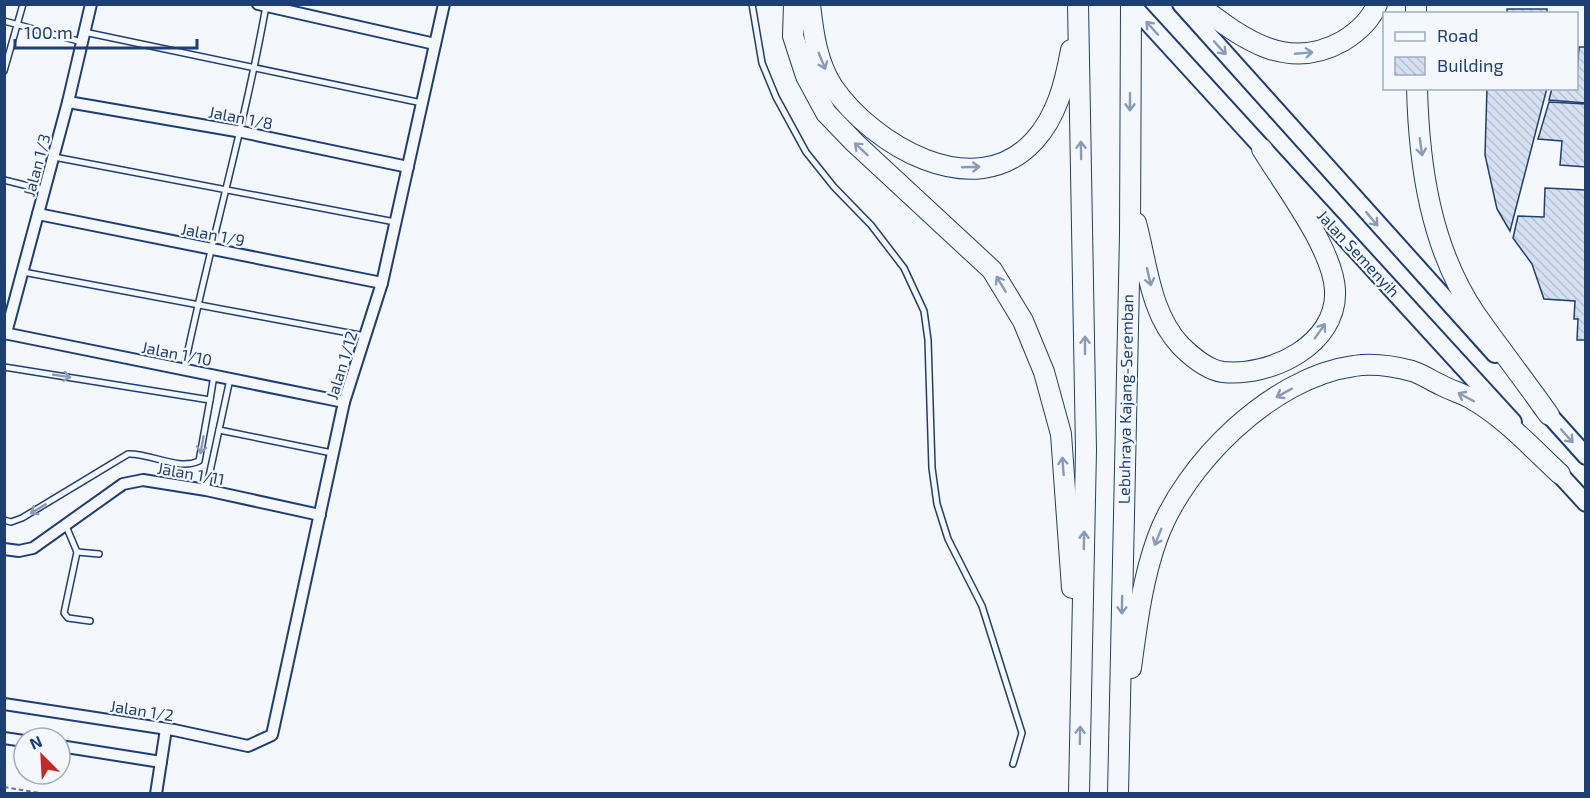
<svg xmlns="http://www.w3.org/2000/svg" width="1590" height="798" font-family="'Exo 2',sans-serif">
<style>
.building{fill:url(#building-back-hatch);stroke:#1d3f73;stroke-width:1.5}
.lines{fill:none;stroke-linecap:round;stroke-linejoin:round}
.service-casing{stroke:#1d3f73;stroke-width:8}
.minor-casing{stroke:#1d3f73;stroke-width:14}
.primary-casing{stroke:#1d3f73;stroke-width:20}
.motorway-casing{stroke:#1d3f73;stroke-width:22}
.path{stroke:#5e769c;stroke-width:2;stroke-dasharray:4.5 3;stroke-linecap:butt}
.service{stroke:#f4f7fb;stroke-width:5}
.minor{stroke:#f4f7fb;stroke-width:10}
.primary{stroke:#f4f7fb;stroke-width:16}
.motorway{stroke:#f4f7fb;stroke-width:20}
.oneway{stroke:#889bb7}
.labels{text-anchor:middle;dominant-baseline:central;stroke-width:4.5;stroke-linejoin:round;paint-order:stroke}
.street-label{font-size:16px;fill:#1d3f73;stroke:#f4f7fb}
</style>
<defs>
<pattern id="building-back-hatch" width="6" height="6" patternUnits="userSpaceOnUse" patternTransform="scale(1.5)"><rect width="6" height="6" fill="#d5e0f0"/><path d="M-1 5l2 2M0 0l6 6M5-1l2 2" fill="none" stroke="#b6c1d1"/></pattern>
</defs>
<rect width="100%" height="100%" fill="#f4f7fb"/>
<g class="building">
<rect x="1507" y="9" width="40" height="5"/>
<polygon points="1579,47 1586,47 1586,103 1549,100 1552,88 1576,88"/>
<polygon points="1487,88 1547,88 1510,231 1497,209 1485,155"/>
<polygon points="1549,102 1586,104 1586,167 1560,165 1562,141 1538,139"/>
<polygon points="1545,188 1586,190 1586,340 1577,340 1578,319 1574,319 1575,301 1544,299 1532,264 1513,238 1518,216 1544,217"/>
</g>
<g class="lines">
<defs>
<g id="service">
<polyline points="752,4 762,63 776,97 806,152 834,187 871,225 904,268 924,311 928,340 932,468 937,504 948,539 982,606 1022,733 1013,764"/>
<polyline points="4,21 82,42"/>
<polyline points="84,32 422,103"/>
<polyline points="4,71 23,4"/>
<polyline points="54,157 395,222"/>
<polyline points="4,180 44,190"/>
<polyline points="23,272 365,336"/>
<path d="M4,367L210,400L199,461C178,471 151,453 128,454L22,518L11,522L4,520"/>
<path d="M184,369C209,248 244,129 266,6"/>
<polyline points="210,400 214,375"/>
<polyline points="219,430 332,453"/>
<polyline points="206,490 230,379"/>
<polyline points="66,526 77,552 64,613 68,618 90,621"/>
<polyline points="77,552 99,554"/>
</g>
<g id="minor">
<polyline points="258,4 435,44"/>
<polyline points="68,102 242,132 408,167"/>
<polyline points="38,214 382,283"/>
<polyline points="4,333 344,402"/>
<polyline points="6,333 68,102 91,4"/>
<polyline points="4,549 19,551 33,548 123,484 143,480 206,490 320,515"/>
<polyline points="4,704 174,730 248,746 272,735 344,402 382,283 444,4"/>
<polyline points="4,738 24,741"/>
<polyline points="60,746 161,762"/>
<polyline points="156,794 166,729"/>
</g>
<g id="primary">
<polyline points="1131,4 1513,422"/>
<polyline points="1181,4 1495,354"/>
<polyline points="1542,407 1586,456"/>
<polyline points="1552,466 1586,503"/>
</g>
<g id="motorway">
<polyline points="794,4 793,36 806,76 826,113 855,143 992,270 1023,321 1044,372 1061,434 1072,588"/>
<path d="M810,4C813,32 817,63 833,87C872,144 974,206 1034,141C1057,116 1065,83 1071,50"/>
<polyline points="1078,4 1086,450 1079,794"/>
<path d="M1197,4C1242,38 1286,73 1343,41C1356,33 1371,20 1377,4"/>
<polyline points="1416,4 1416,14"/>
<path d="M1417,88C1419,167 1431,249 1476,315C1500,349 1525,381 1549,415"/>
<path d="M1136,223C1147,263 1150,314 1181,346C1191,356 1208,370 1223,372C1270,377 1338,345 1335,290C1333,249 1284,185 1262,149"/>
<path d="M1131,668C1137,624 1142,581 1157,539C1184,464 1272,377 1354,366C1373,363 1393,366 1412,371C1422,374 1432,381 1441,385C1450,390 1461,393 1470,398C1504,417 1532,448 1560,474"/>
<polyline points="1118,794 1130,235 1131,4"/>
</g>
</defs>
<use href="#service" class="service-casing"/>
<use href="#minor" class="minor-casing"/>
<use href="#primary" class="primary-casing"/>
<use href="#motorway" class="motorway-casing"/>
<polyline class="path" points="4,787 46,794"/>
<use href="#service" class="service"/>
<use href="#minor" class="minor"/>
<use href="#primary" class="primary"/>
<use href="#motorway" class="motorway"/>
</g>
<defs><path id="oneway-shaft" d="M-6 0H5M1.5-3L5.5 0L1.5 3" fill="none" stroke-width="1.6" stroke-linecap="round" stroke-linejoin="round" transform="scale(1.5)"/></defs>
<g class="oneway">
<use href="#oneway-shaft" transform="translate(1152 28) rotate(-132)"/>
<use href="#oneway-shaft" transform="translate(1220 48) rotate(48)"/>
<use href="#oneway-shaft" transform="translate(1304 53) rotate(-5)"/>
<use href="#oneway-shaft" transform="translate(822 61) rotate(68)"/>
<use href="#oneway-shaft" transform="translate(1130 102) rotate(90)"/>
<use href="#oneway-shaft" transform="translate(1421 147) rotate(82)"/>
<use href="#oneway-shaft" transform="translate(861 149) rotate(-137)"/>
<use href="#oneway-shaft" transform="translate(1081 150) rotate(-91)"/>
<use href="#oneway-shaft" transform="translate(971 167) rotate(-2)"/>
<use href="#oneway-shaft" transform="translate(1372 219) rotate(50)"/>
<use href="#oneway-shaft" transform="translate(1149 277) rotate(77)"/>
<use href="#oneway-shaft" transform="translate(1001 284) rotate(-121)"/>
<use href="#oneway-shaft" transform="translate(1320 331) rotate(-55)"/>
<use href="#oneway-shaft" transform="translate(1085 345) rotate(-90)"/>
<use href="#oneway-shaft" transform="translate(62 376) rotate(9)"/>
<use href="#oneway-shaft" transform="translate(1284 393) rotate(151)"/>
<use href="#oneway-shaft" transform="translate(1466 397) rotate(-152)"/>
<use href="#oneway-shaft" transform="translate(1567 436) rotate(48)"/>
<use href="#oneway-shaft" transform="translate(202 445) rotate(100)"/>
<use href="#oneway-shaft" transform="translate(1063 466) rotate(-94)"/>
<use href="#oneway-shaft" transform="translate(38 509) rotate(149)"/>
<use href="#oneway-shaft" transform="translate(1158 537) rotate(112)"/>
<use href="#oneway-shaft" transform="translate(1084 540) rotate(-89)"/>
<use href="#oneway-shaft" transform="translate(1122 605) rotate(91)"/>
<use href="#oneway-shaft" transform="translate(1080 735) rotate(-89)"/>
</g>
<g class="labels">
<g class="street-label">
<text transform="translate(241 117) rotate(11)">Jalan 1/8</text>
<text transform="translate(36 165) rotate(-75)">Jalan 1/3</text>
<text transform="translate(213 234) rotate(11)">Jalan 1/9</text>
<text transform="translate(1359 253) rotate(47)">Jalan Semenyih</text>
<text transform="translate(177 353) rotate(11)">Jalan 1/10</text>
<text transform="translate(341 365) rotate(-73)">Jalan 1/12</text>
<text transform="translate(1125 399) rotate(-89)">Lebuhraya Kajang-Seremban</text>
<text transform="translate(191 473) rotate(10)">Jalan 1/11</text>
<text transform="translate(142 710) rotate(9)">Jalan 1/2</text>
</g>
</g>
<rect width="1590" height="798" fill="none" stroke="#1d3f73" stroke-width="12"/>
<rect x="1383" y="12" width="195" height="78" fill="#f4f7fb" stroke="#9eadc5" stroke-width="1.5"/>
<rect x="1395" y="32" width="30" height="9" fill="#f4f7fb" stroke="#9eadc5" stroke-width="1.5"/>
<text x="1437" y="42" font-size="18" fill="#1d3f73">Road</text>
<rect x="1395" y="57" width="30" height="18" fill="url(#building-back-hatch)" stroke="#9eadc5" stroke-width="1.5"/>
<text x="1437" y="72" font-size="18" fill="#1d3f73">Building</text>
<g transform="translate(42 756) rotate(336)"><circle r="28" fill="#f4f7fb" stroke="#9eadc5" stroke-width="1.5"/>
<path d="M0-4.5L10 22L0 15L-10 22Z" fill="#c62828"/>
<text y="-9" font-size="16" font-weight="bold" text-anchor="middle" fill="#1d3f73">N</text>
</g>
<path d="M15 39v9h182v-9" fill="none" stroke="#1d3f73" stroke-width="3"/>
<text x="24" y="39" font-size="18" fill="#1d3f73" stroke="#f4f7fb" stroke-width="4.5" paint-order="stroke">100 m</text>
</svg>
